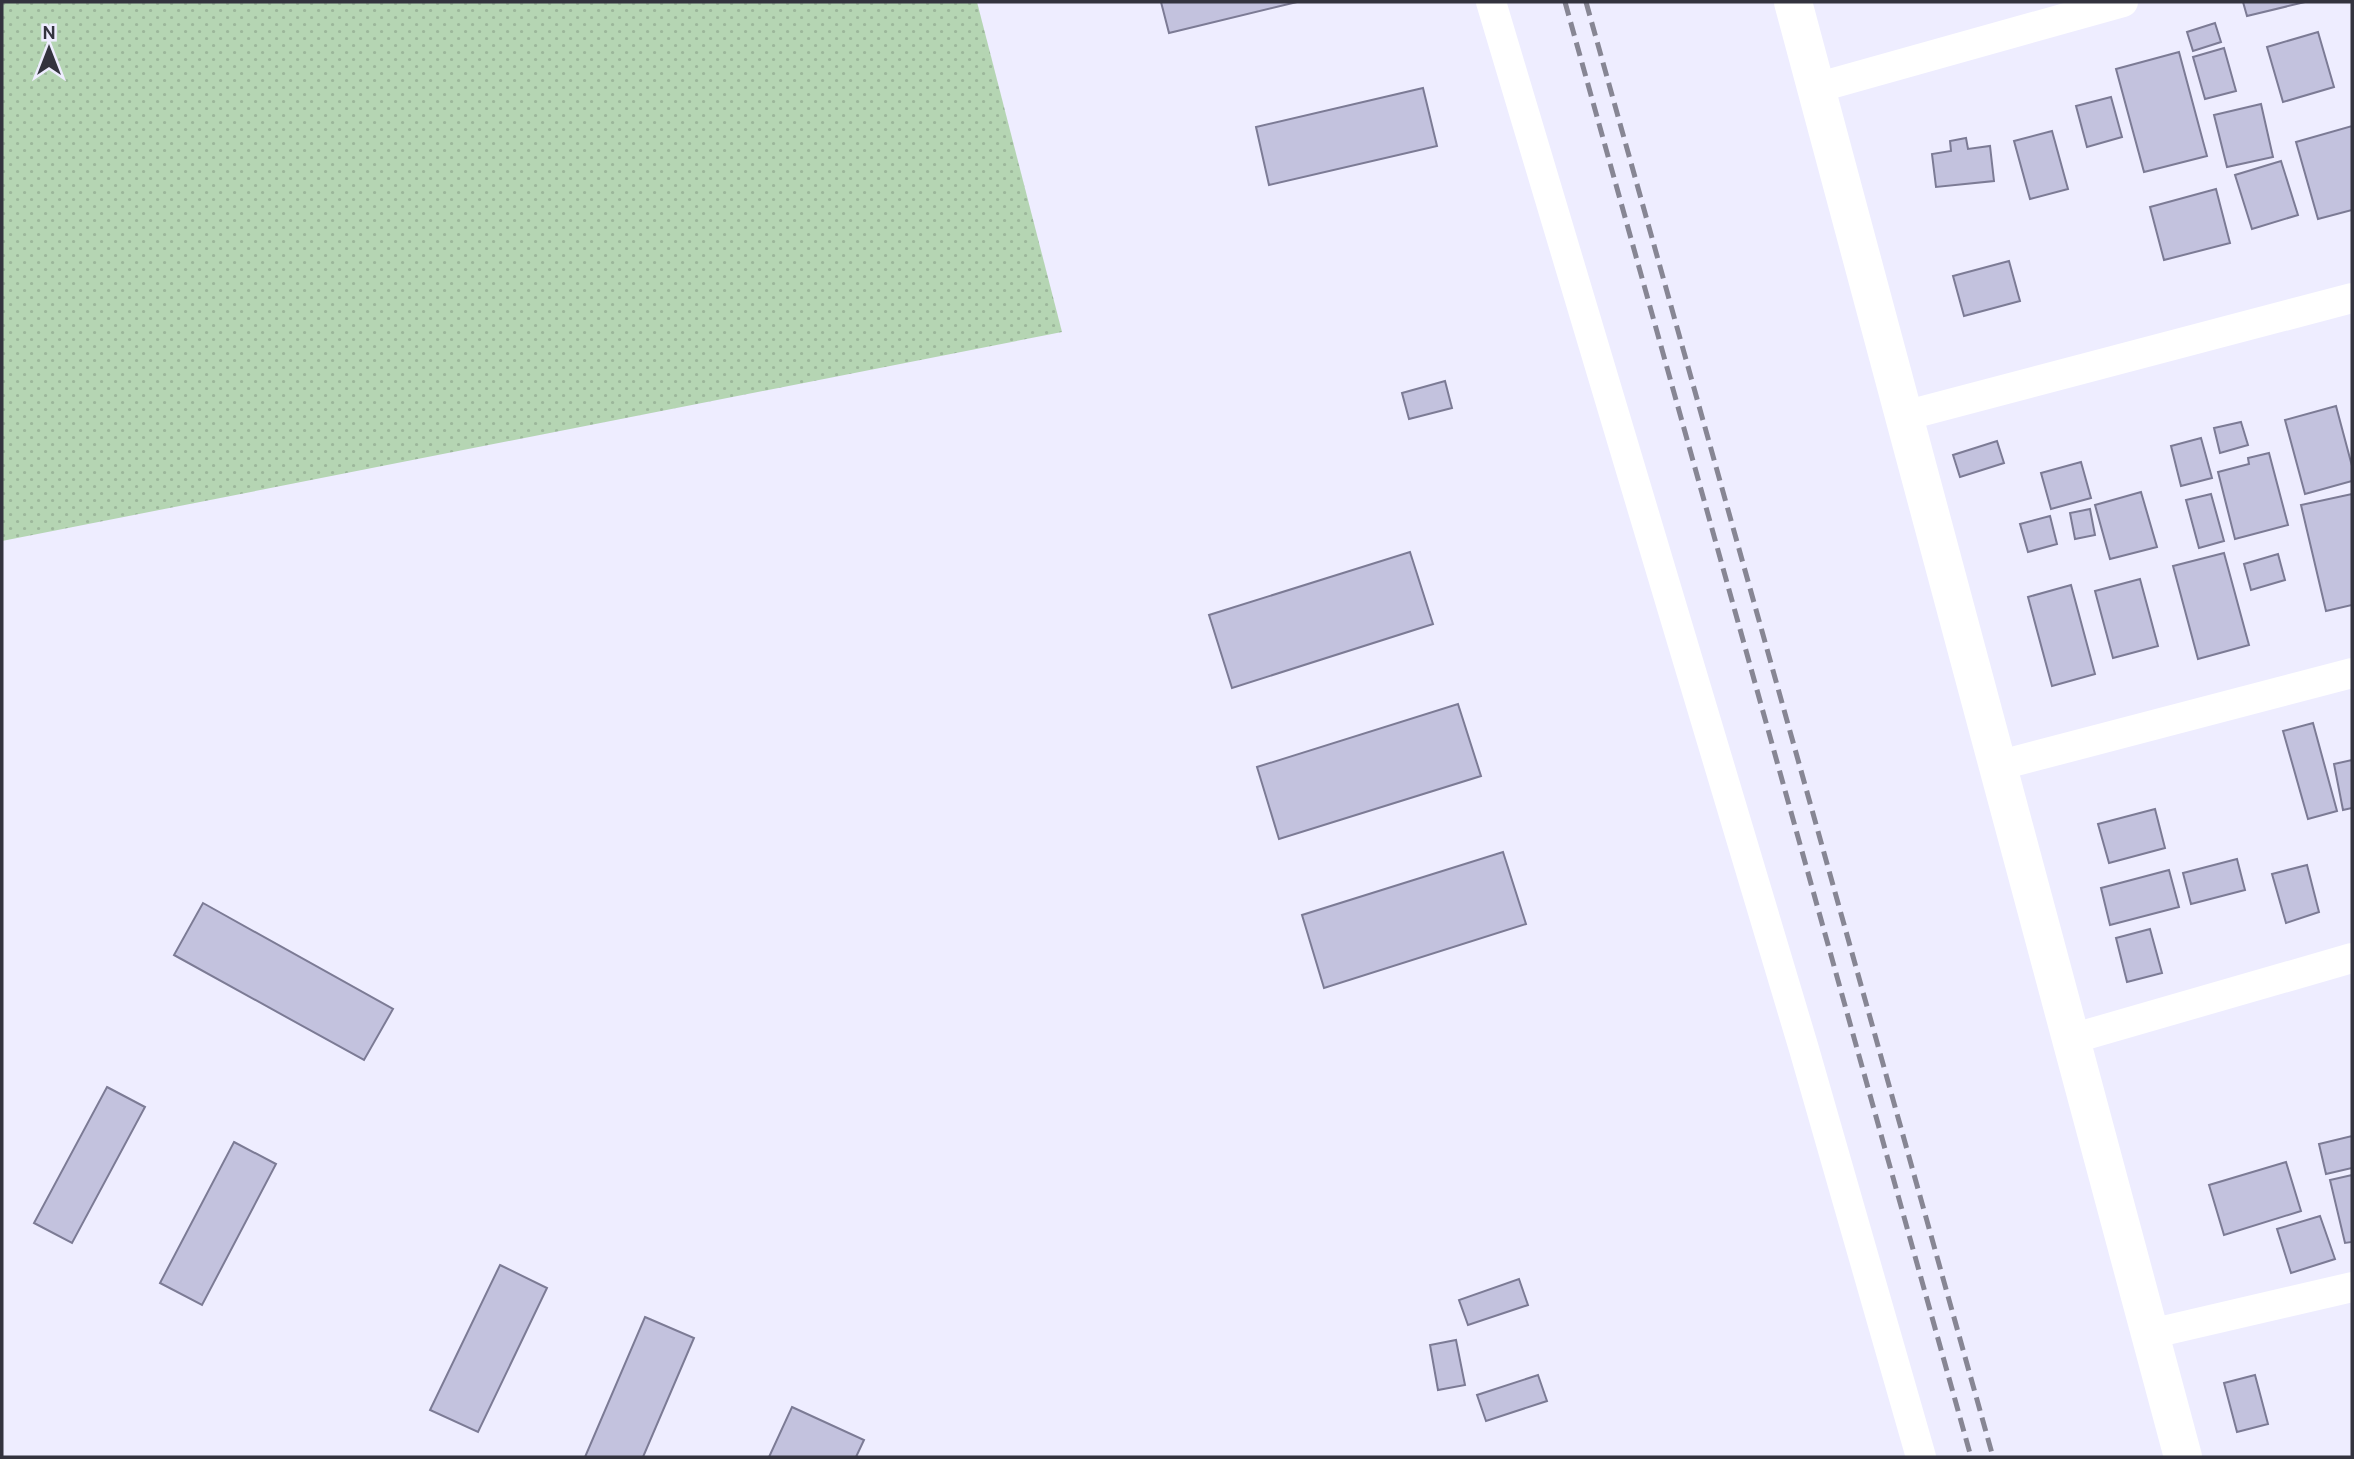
<svg xmlns="http://www.w3.org/2000/svg" width="2354" height="1459" font-family="Overpass,sans-serif">
<style>
.grass{fill:url(#grass-dots)}
.building{fill:#c3c2de;stroke:#7c7b95;stroke-width:2}
.lines{fill:none;stroke-linecap:round;stroke-linejoin:round}
.street{stroke:#fff;stroke-width:30}
.secondary{stroke:#fff;stroke-width:38}
.rail{stroke:#878694;stroke-width:5;stroke-dasharray:14 7;stroke-linecap:butt}
</style>
<defs>
<pattern id="grass-dots" width="8" height="8" patternUnits="userSpaceOnUse" patternTransform="scale(1.75)"><rect width="8" height="8" fill="#b5d5b3"/><path d="M2 2h.1M6 6h.1" fill="none" stroke="#9cb79b" stroke-width="1.8" stroke-linecap="round"/></pattern>
</defs>
<rect width="100%" height="100%" fill="#eeedff"/>
<polygon class="grass" points="2,2 977,2 1062,332 2,541"/>
<g class="building">
<polygon points="1161,2 1297,2 1169,33"/>
<polygon points="2243,2 2305,2 2247,16"/>
<polygon points="2215,23 2221,42 2193,51 2187,32"/>
<polygon points="2318,32 2334,87 2283,102 2267,47"/>
<polygon points="2224,48 2236,91 2205,99 2193,57"/>
<polygon points="2179,52 2207,156 2144,172 2116,69"/>
<polygon points="1423,88 1437,146 1269,185 1256,127"/>
<polygon points="2111,97 2122,137 2087,147 2076,106"/>
<polygon points="2261,104 2273,157 2227,167 2214,115"/>
<polygon points="2352,126 2352,210 2318,219 2296,142"/>
<polygon points="2052,131 2068,189 2030,199 2014,141"/>
<polygon points="1966,138 1968,149 1990,146 1994,181 1936,187 1932,154 1951,151 1950,141"/>
<polygon points="2281,161 2298,215 2252,229 2235,175"/>
<polygon points="2216,189 2230,243 2164,260 2150,207"/>
<polygon points="2009,261 2020,301 1964,316 1953,276"/>
<polygon points="1445,381 1452,408 1409,419 1402,393"/>
<polygon points="2336,406 2352,466 2352,481 2305,494 2285,420"/>
<polygon points="2241,422 2248,445 2220,453 2214,428"/>
<polygon points="2201,438 2212,478 2181,486 2171,446"/>
<polygon points="1997,441 2004,463 1960,477 1953,455"/>
<polygon points="2269,453 2288,525 2235,539 2218,472 2249,464 2248,458"/>
<polygon points="2081,462 2091,498 2051,509 2041,473"/>
<polygon points="2141,492 2157,547 2110,559 2095,505"/>
<polygon points="2211,494 2224,541 2199,548 2186,500"/>
<polygon points="2352,494 2352,605 2326,611 2301,505"/>
<polygon points="2090,509 2095,535 2075,539 2070,513"/>
<polygon points="2050,516 2057,544 2028,552 2020,524"/>
<polygon points="1410,552 1433,624 1232,688 1209,615"/>
<polygon points="2224,553 2249,645 2198,659 2173,566"/>
<polygon points="2278,554 2285,580 2251,590 2244,564"/>
<polygon points="2140,579 2158,646 2113,658 2095,591"/>
<polygon points="2071,585 2095,674 2052,686 2028,597"/>
<polygon points="1458,704 1481,776 1279,839 1257,767"/>
<polygon points="2313,723 2337,811 2308,819 2283,731"/>
<polygon points="2352,760 2352,808 2343,810 2334,764"/>
<polygon points="2155,809 2165,848 2109,863 2098,824"/>
<polygon points="1503,852 1526,924 1324,988 1302,915"/>
<polygon points="2237,859 2245,890 2191,904 2183,873"/>
<polygon points="2307,865 2319,912 2286,923 2272,874"/>
<polygon points="2169,870 2179,907 2110,925 2101,888"/>
<polygon points="203,903 393,1009 364,1060 174,955"/>
<polygon points="2150,929 2162,973 2127,982 2116,938"/>
<polygon points="107,1087 145,1107 72,1243 34,1223"/>
<polygon points="2352,1136 2352,1168 2326,1174 2319,1144"/>
<polygon points="234,1142 276,1164 202,1305 160,1283"/>
<polygon points="2286,1162 2301,1211 2224,1235 2209,1185"/>
<polygon points="2352,1175 2352,1242 2345,1243 2330,1180"/>
<polygon points="2320,1216 2335,1259 2291,1273 2277,1229"/>
<polygon points="500,1265 547,1288 478,1432 430,1410"/>
<polygon points="1519,1279 1528,1305 1468,1325 1459,1300"/>
<polygon points="645,1317 694,1338 643,1457 585,1457"/>
<polygon points="1456,1340 1465,1385 1438,1390 1430,1345"/>
<polygon points="1538,1375 1547,1401 1486,1421 1477,1395"/>
<polygon points="2255,1375 2268,1424 2237,1432 2224,1383"/>
<polygon points="792,1407 864,1440 856,1457 769,1457"/>
</g>
<g class="lines">
<g class="street">
<polyline points="1491,2 1804,1049 1921,1457"/>
<polyline points="1816,88 2123,2"/>
<polyline points="1904,416 2352,298"/>
<polyline points="1997,766 2352,673"/>
<polyline points="2071,1039 2352,958"/>
<polyline points="2150,1334 2352,1287"/>
</g>
<polyline class="secondary" points="1793,2 2183,1457"/>
<g class="rail">
<polyline points="1565,2 1971,1457"/>
<polyline points="1586,2 1993,1457"/>
</g>
</g>
<rect width="2354" height="1459" fill="none" stroke="#33333e" stroke-width="7"/>
<g transform="translate(49 49)" stroke="#eeedff" stroke-width="5" paint-order="stroke">
<path d="M0-5L12 26L0 18L-12 26Z" fill="#33333e"/>
<text y="-10" font-size="19" font-weight="bold" text-anchor="middle" fill="#33333e">N</text>
</g>
</svg>
